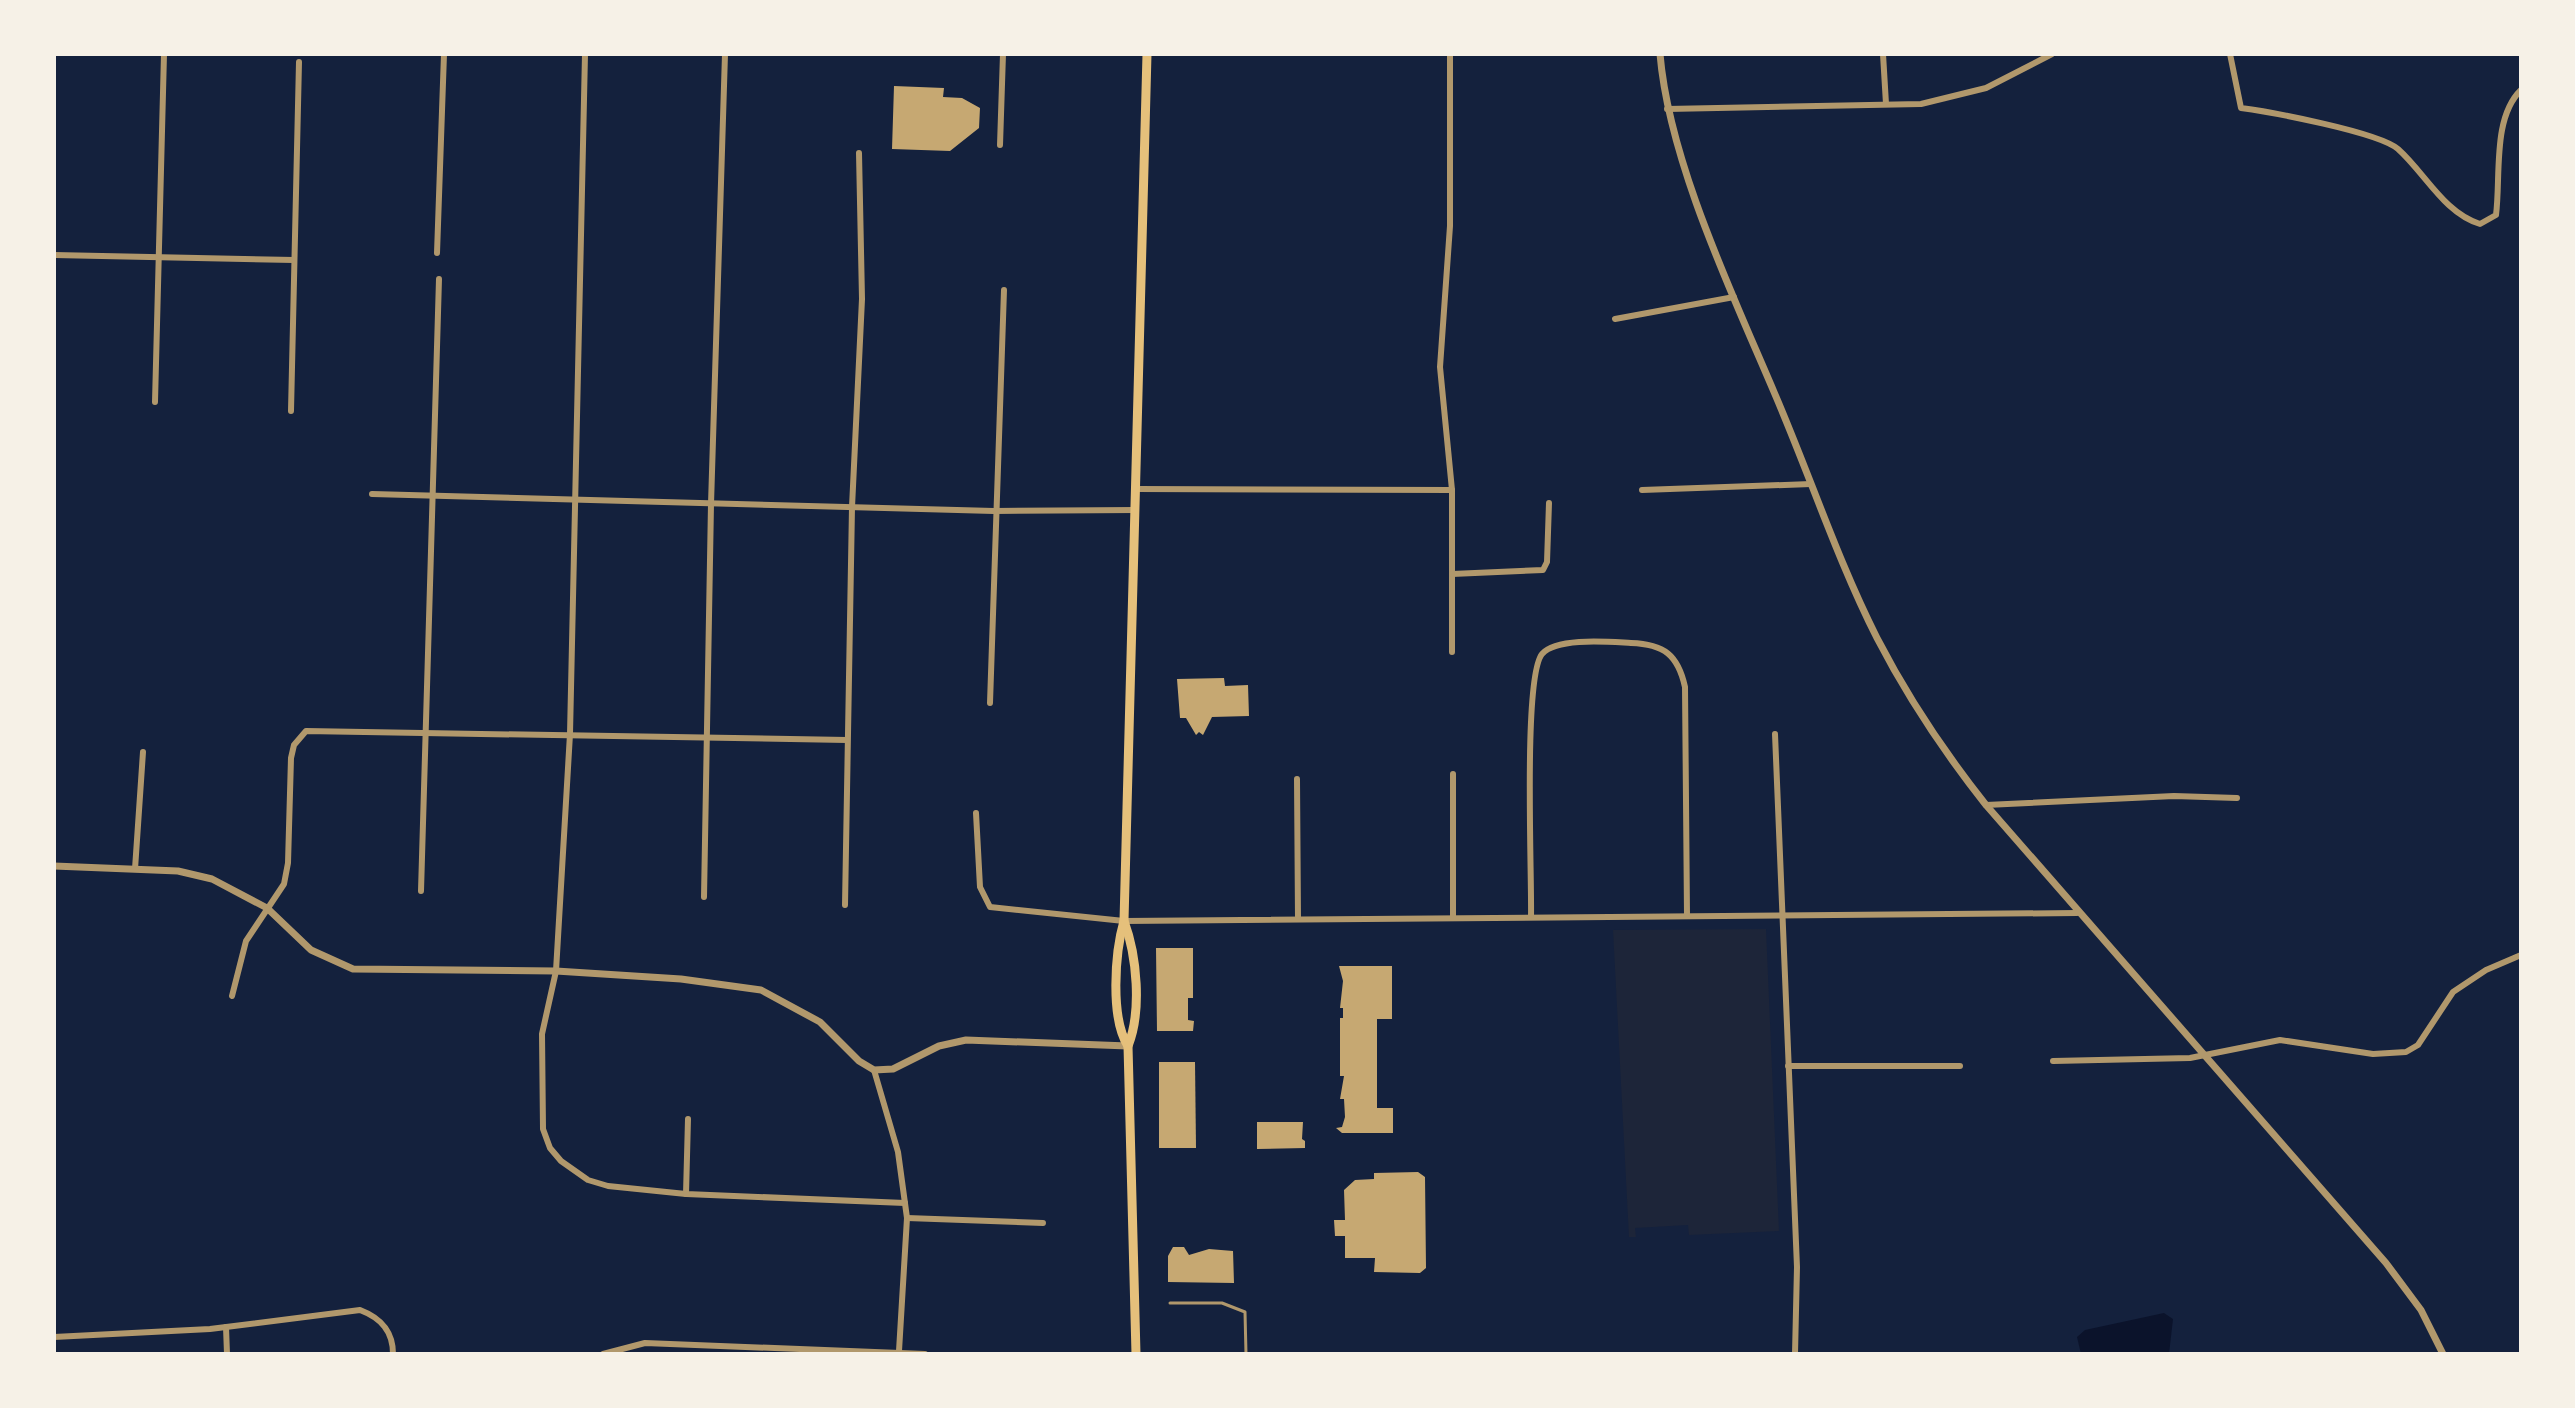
<svg xmlns="http://www.w3.org/2000/svg" width="2575" height="1408" font-family="'Noto Serif',serif">
<style>
.green{fill:#1d2539}
.water{fill:#0b132b}
.building{fill:#c6a872}
.lines{fill:none;stroke-linecap:round;stroke-linejoin:round}
.service{stroke:#b1986c;stroke-width:3}
.minor{stroke:#b1986c;stroke-width:6}
.tertiary{stroke:#b1986c;stroke-width:7}
.primary{stroke:#e5c07b;stroke-width:9}
</style>
<rect width="100%" height="100%" fill="#14213d"/>
<polygon class="green" points="1766,929 1779,1231 1689,1235 1688,1225 1635,1228 1636,1237 1629,1237 1613,930"/>
<polygon class="water" points="2164,1313 2173,1319 2169,1354 2081,1354 2077,1337 2085,1330"/>
<g class="building">
<polygon points="894,86 944,88 943,97 962,98 980,108 979,128 950,151 892,149"/>
<polygon points="1224,678 1225,686 1248,685 1249,716 1212,717 1203,735 1199,732 1196,735 1186,718 1180,718 1177,679"/>
<polygon points="1156,948 1193,948 1193,998 1188,998 1188,1020 1194,1021 1193,1031 1157,1031"/>
<polygon points="1339,966 1392,966 1392,1019 1377,1019 1377,1108 1393,1108 1393,1133 1342,1133 1336,1128 1342,1127 1345,1117 1344,1099 1340,1099 1344,1076 1340,1076 1340,1018 1343,1018 1343,1008 1340,1008 1343,981"/>
<polygon points="1159,1062 1195,1062 1196,1148 1159,1148"/>
<polygon points="1257,1122 1303,1122 1302,1139 1305,1141 1305,1148 1257,1149"/>
<polygon points="1418,1172 1425,1177 1426,1268 1420,1273 1374,1272 1375,1258 1345,1258 1345,1236 1335,1236 1334,1220 1345,1220 1344,1190 1355,1180 1374,1179 1374,1173"/>
<polygon points="1173,1247 1184,1247 1189,1255 1209,1249 1233,1251 1234,1283 1168,1282 1168,1256"/>
</g>
<g class="lines">
<polyline class="service" points="1170,1303 1222,1303 1245,1312 1246,1354"/>
<g class="minor">
<polyline points="585,54 570,734 556,971 542,1034 543,1129 550,1148 561,1161 588,1180 608,1186 686,1194 905,1203"/>
<polyline points="1450,54 1450,226 1440,367 1452,490 1452,652"/>
<polyline points="1883,54 1886,104"/>
<path d="M2230,54L2241,108C2271,112 2378,132 2398,149C2425,173 2444,213 2480,224L2496,215C2501,177 2492,118 2521,90"/>
<polyline points="1667,109 1921,104 1986,88 2052,54"/>
<polyline points="1000,145 1003,54"/>
<polyline points="437,253 444,54"/>
<polyline points="54,255 294,260"/>
<polyline points="1615,319 1734,297"/>
<polyline points="155,402 164,54"/>
<polyline points="291,411 299,62"/>
<polyline points="1137,489 1452,490"/>
<polyline points="1642,490 1811,484"/>
<polyline points="372,494 994,511 1136,510"/>
<polyline points="1452,574 1543,570 1547,562 1549,503"/>
<polyline points="990,703 1004,290"/>
<polyline points="1775,734 1797,1267 1795,1354"/>
<polyline points="1453,774 1453,917"/>
<polyline points="1297,779 1298,919"/>
<polyline points="1986,805 2174,796 2237,798"/>
<polyline points="976,813 980,887 990,907 1124,921 2077,913"/>
<polyline points="135,869 143,752"/>
<polyline points="421,891 439,279"/>
<polyline points="704,897 711,504 725,54"/>
<polyline points="845,905 852,507 862,299 859,153"/>
<path d="M1531,916C1532,875 1523,678 1542,654C1557,637 1610,642 1631,643C1664,644 1678,655 1685,687L1687,914"/>
<polyline points="232,996 246,941 284,884 288,863 291,758 294,745 306,731 847,740"/>
<polyline points="2053,1061 2190,1058 2280,1040 2373,1054 2406,1052 2418,1045 2453,992 2486,970 2521,955"/>
<polyline points="1788,1066 1960,1066"/>
<polyline points="874,1070 898,1152 907,1218 899,1351"/>
<polyline points="686,1194 688,1119"/>
<polyline points="907,1218 1043,1223"/>
<polyline points="226,1327 227,1354"/>
<path d="M54,1337L210,1329L360,1310C381,1318 393,1331 393,1354"/>
<polyline points="603,1354 645,1343 925,1354"/>
</g>
<g class="tertiary">
<path d="M1660,54C1669,161 1732,293 1774,392C1809,473 1837,559 1877,638C1908,698 1944,752 1986,805L2386,1263L2421,1310L2443,1354"/>
<polyline points="54,866 178,871 212,879 267,908 311,950 353,969 556,971 681,979 761,990 820,1022 859,1061 874,1070 893,1069 939,1046 966,1040 1128,1046"/>
</g>
<g class="primary">
<path d="M1124,921C1137,956 1142,1011 1128,1046L1136,1354"/>
<path d="M1128,1046C1110,1018 1115,952 1124,921L1147,54"/>
</g>
</g>
<rect width="2575" height="1408" fill="none" stroke="#f6f1e7" stroke-width="112"/>
</svg>
